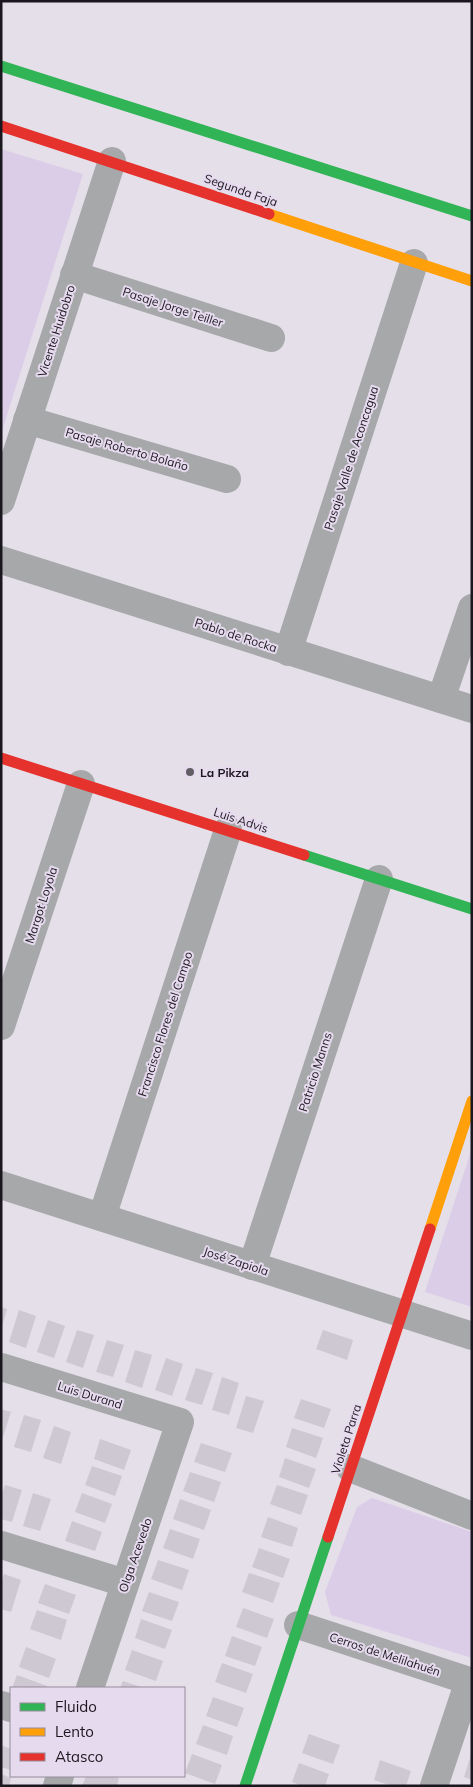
<svg xmlns="http://www.w3.org/2000/svg" width="473" height="1787" font-family="Mulish,sans-serif">
<style>
.green{fill:#dbcde7}
.building{fill:#cdc8d1}
.lines{fill:none;stroke-linecap:round;stroke-linejoin:round}
.street{stroke:#a6a8a9;stroke-width:28}
.fast{stroke:#30b455;stroke-width:11}
.slow{stroke:#ff9f0a;stroke-width:11}
.jam{stroke:#e5322d;stroke-width:11}
.poi-dot{fill:#625d65;stroke:#e6daef;stroke-width:2}
.labels{text-anchor:middle;dominant-baseline:central;stroke-width:4;stroke-linejoin:round;paint-order:stroke}
.street-label{font-size:12px;fill:#1b171e;stroke:#e6daef}
.poi-label{font-size:12px;font-weight:bold;fill:#1b171e;stroke:#e6daef;text-anchor:start}
</style>
<rect width="100%" height="100%" fill="#e5dfea"/>
<g class="green">
<polygon points="1,149 83,174 1,434"/>
<polygon points="472,1148 472,1307 425,1292"/>
<polygon points="372,1498 472,1532 472,1658 331,1615 325,1592 357,1507"/>
</g>
<g class="building">
<polygon points="1,1307 7,1309 2,1326 1,1326"/>
<polygon points="19,1310 36,1316 26,1348 9,1342"/>
<polygon points="48,1320 65,1326 54,1358 37,1352"/>
<polygon points="77,1330 94,1335 83,1368 66,1362"/>
<polygon points="323,1330 353,1340 347,1360 316,1349"/>
<polygon points="107,1340 124,1345 113,1377 96,1372"/>
<polygon points="135,1350 152,1355 142,1388 125,1382"/>
<polygon points="166,1358 183,1364 172,1396 155,1390"/>
<polygon points="196,1368 213,1373 202,1405 185,1400"/>
<polygon points="222,1377 239,1383 229,1415 212,1410"/>
<polygon points="246,1396 264,1401 253,1433 236,1428"/>
<polygon points="301,1399 331,1409 324,1428 294,1418"/>
<polygon points="1,1409 11,1412 2,1440 1,1440"/>
<polygon points="24,1415 41,1420 31,1452 14,1447"/>
<polygon points="54,1426 71,1432 61,1464 43,1458"/>
<polygon points="292,1428 323,1438 316,1458 286,1447"/>
<polygon points="100,1439 131,1450 124,1470 94,1459"/>
<polygon points="201,1443 232,1453 225,1472 194,1462"/>
<polygon points="285,1458 316,1469 309,1488 279,1477"/>
<polygon points="92,1466 122,1476 115,1496 85,1485"/>
<polygon points="190,1472 221,1482 214,1502 183,1491"/>
<polygon points="5,1485 22,1490 12,1522 1,1519 1,1496"/>
<polygon points="277,1485 308,1495 301,1515 270,1504"/>
<polygon points="33,1493 51,1499 40,1531 23,1526"/>
<polygon points="82,1493 112,1504 105,1523 75,1512"/>
<polygon points="180,1499 211,1510 204,1530 173,1519"/>
<polygon points="268,1517 298,1528 292,1547 261,1537"/>
<polygon points="72,1521 102,1532 95,1551 65,1541"/>
<polygon points="170,1529 200,1539 193,1559 163,1548"/>
<polygon points="259,1548 290,1559 283,1578 252,1567"/>
<polygon points="158,1560 189,1570 182,1590 151,1579"/>
<polygon points="249,1573 280,1583 273,1603 242,1592"/>
<polygon points="4,1574 21,1580 11,1612 1,1609 1,1582"/>
<polygon points="45,1584 76,1595 69,1614 38,1603"/>
<polygon points="149,1592 179,1602 172,1621 142,1611"/>
<polygon points="243,1608 274,1619 267,1638 236,1627"/>
<polygon points="37,1610 67,1620 61,1640 30,1629"/>
<polygon points="141,1619 172,1630 165,1649 135,1638"/>
<polygon points="232,1636 262,1647 255,1666 225,1656"/>
<polygon points="26,1647 56,1659 49,1678 19,1667"/>
<polygon points="132,1650 163,1661 156,1681 125,1670"/>
<polygon points="222,1663 253,1674 246,1693 215,1682"/>
<polygon points="17,1675 47,1686 46,1688 12,1688"/>
<polygon points="123,1681 144,1688 120,1688"/>
<polygon points="213,1697 244,1708 237,1727 206,1716"/>
<polygon points="203,1725 233,1736 227,1755 196,1744"/>
<polygon points="309,1734 340,1745 333,1764 302,1753"/>
<polygon points="1,1745 11,1749 11,1770 1,1767"/>
<polygon points="192,1754 222,1765 215,1784 185,1773"/>
<polygon points="471,1755 472,1755 472,1780 464,1777"/>
<polygon points="380,1760 411,1771 406,1786 392,1786 374,1780"/>
<polygon points="299,1763 329,1774 325,1786 302,1786 292,1782"/>
<polygon points="1,1774 11,1778 9,1786 1,1786"/>
<polygon points="86,1776 112,1776 119,1778 117,1786 82,1786"/>
</g>
<g class="lines">
<g class="street">
<polyline points="74,275 271,338"/>
<polyline points="27,420 227,479"/>
<polyline points="1,501 112,161"/>
<polyline points="1,560 472,709"/>
<polyline points="288,652 414,263"/>
<polyline points="441,699 472,608"/>
<polyline points="1,1026 81,784"/>
<polyline points="1,1185 472,1336"/>
<polyline points="102,1217 228,830"/>
<polyline points="252,1266 379,879"/>
<polyline points="1,1367 180,1422 90,1688"/>
<polyline points="350,1468 472,1516"/>
<polyline points="1,1545 125,1583"/>
<polyline points="298,1625 472,1682"/>
<polyline points="1,1705 11,1708"/>
<polyline points="57,1786 60,1776"/>
<polyline points="434,1786 469,1681"/>
</g>
<g class="fast">
<polyline points="1,66 472,216"/>
<polyline points="304,855 472,909"/>
<polyline points="245,1786 328,1537"/>
</g>
<g class="slow">
<polyline points="269,214 472,281"/>
<polyline points="430,1229 472,1101"/>
</g>
<g class="jam">
<polyline points="1,126 269,214"/>
<polyline points="1,758 304,855"/>
<polyline points="328,1537 430,1229"/>
</g>
</g>
<circle class="poi-dot" cx="190" cy="772" r="5"/>
<g class="labels">
<g class="street-label">
<text transform="translate(241 190) rotate(19)">Segunda Faja</text>
<text transform="translate(173 307) rotate(18)">Pasaje Jorge Teiller</text>
<text transform="translate(56 331) rotate(-72)">Vicente Huidobro</text>
<text transform="translate(127 449) rotate(16)">Pasaje Roberto Bolaño</text>
<text transform="translate(351 458) rotate(-72)">Pasaje Valle de Aconcagua</text>
<text transform="translate(236 635) rotate(18)">Pablo de Rocka</text>
<text transform="translate(241 820) rotate(18)">Luis Advis</text>
<text transform="translate(41 905) rotate(-72)">Margot Loyola</text>
<text transform="translate(165 1024) rotate(-72)">Francisco Flores del Campo</text>
<text transform="translate(315 1072) rotate(-72)">Patricio Manns</text>
<text transform="translate(236 1261) rotate(18)">José Zapiola</text>
<text transform="translate(90 1395) rotate(17)">Luis Durand</text>
<text transform="translate(346 1439) rotate(-72)">Violeta Parra</text>
<text transform="translate(135 1555) rotate(-71)">Olga Acevedo</text>
<text transform="translate(385 1654) rotate(18)">Cerros de Melilahuén</text>
</g>
<g class="poi-label">
<text x="200" y="772">La Pikza</text>
</g>
</g>
<rect width="473" height="1787" fill="none" stroke="#1b171e" stroke-width="5"/>
<rect x="10" y="1687" width="175" height="90" fill="#e6daef" stroke="#958c9b"/>
<rect x="20" y="1703" width="25" height="8" fill="#30b455" stroke="#958c9b"/>
<text x="55" y="1712" font-size="15" fill="#1b171e">Fluido</text>
<rect x="20" y="1728" width="25" height="8" fill="#ff9f0a" stroke="#958c9b"/>
<text x="55" y="1737" font-size="15" fill="#1b171e">Lento</text>
<rect x="20" y="1753" width="25" height="8" fill="#e5322d" stroke="#958c9b"/>
<text x="55" y="1762" font-size="15" fill="#1b171e">Atasco</text>
</svg>
